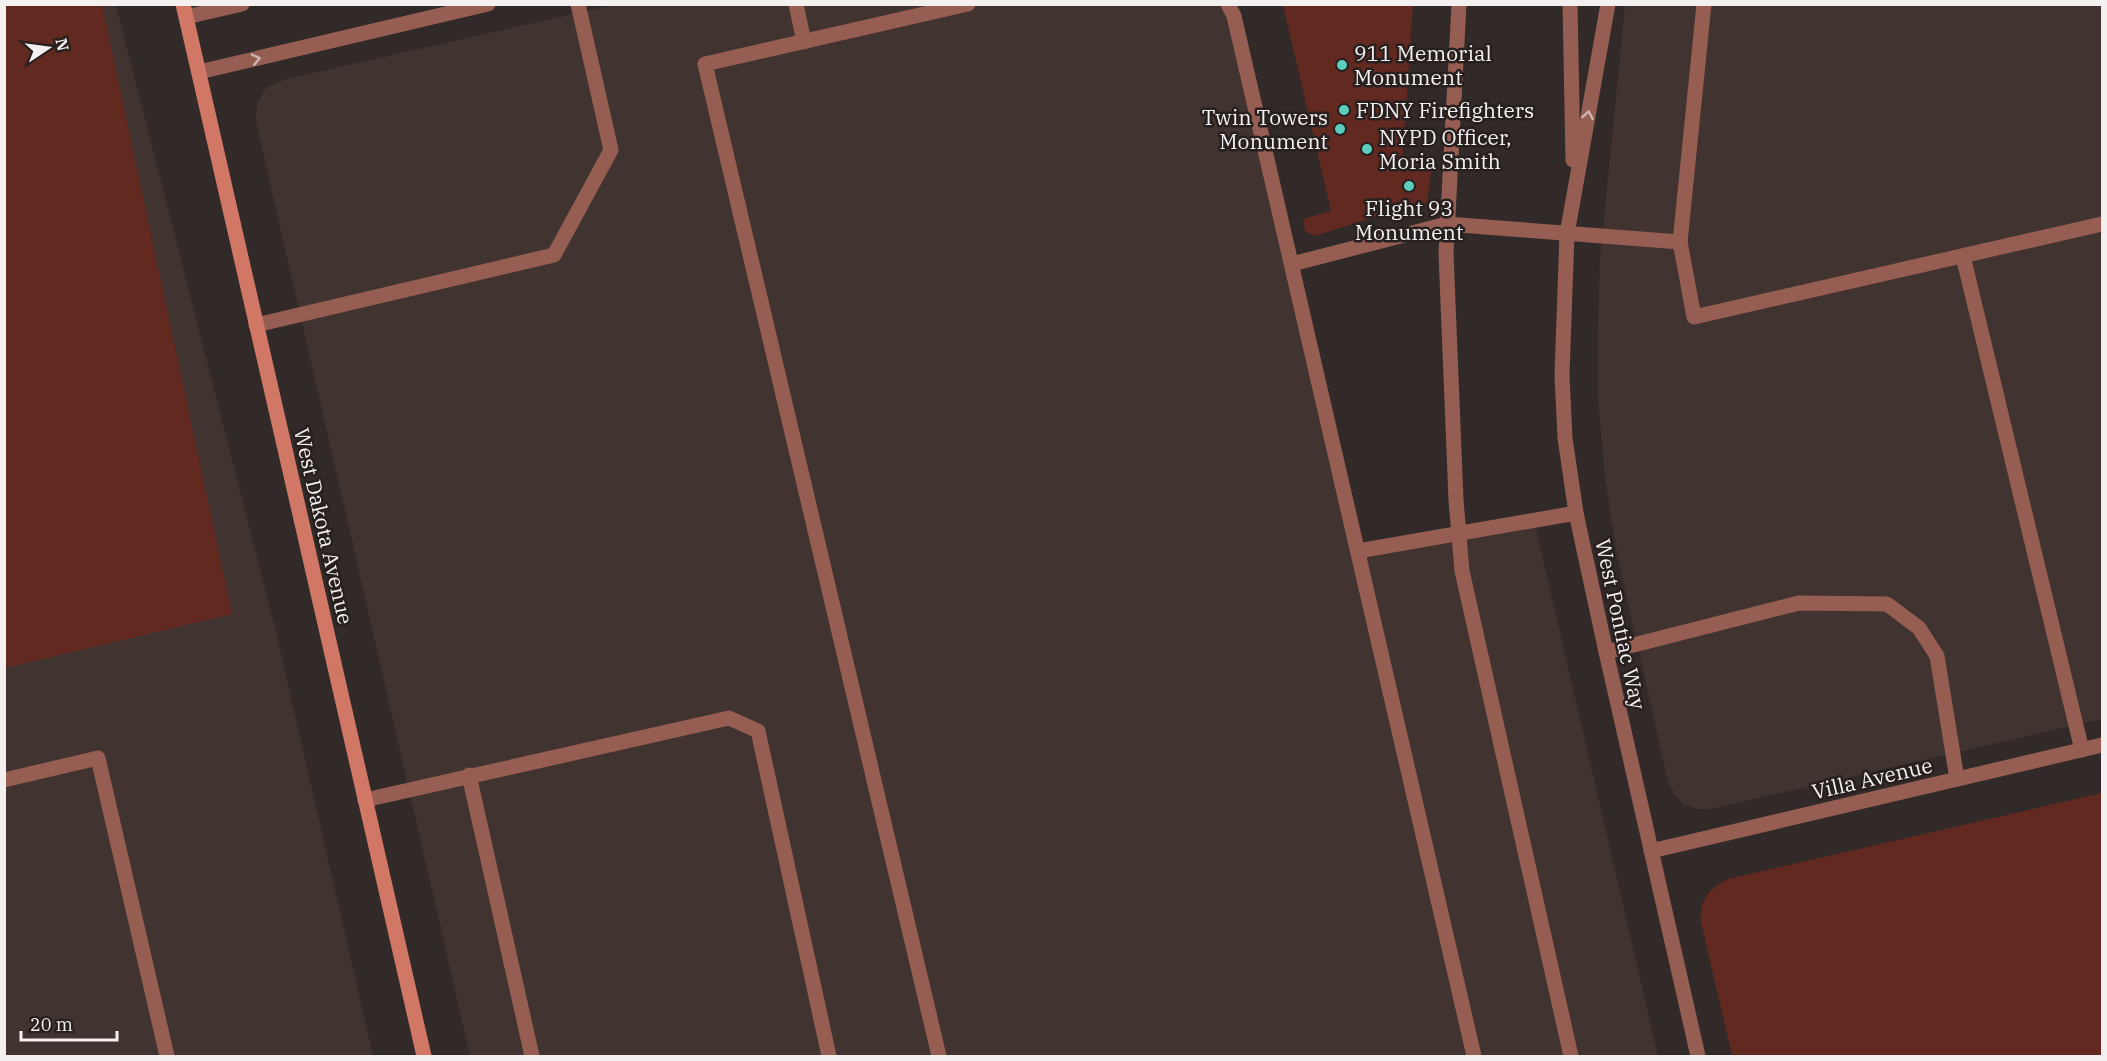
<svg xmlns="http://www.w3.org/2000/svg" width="2107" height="1061" font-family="'IBM Plex Serif',serif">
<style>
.built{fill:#403330}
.green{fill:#622920}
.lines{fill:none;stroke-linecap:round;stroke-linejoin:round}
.lane{stroke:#965d52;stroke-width:15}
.street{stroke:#965d52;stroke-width:15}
.secondary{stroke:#d17766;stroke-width:15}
.oneway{stroke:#ceb5b0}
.poi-dot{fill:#5bcebc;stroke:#27201f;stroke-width:2}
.labels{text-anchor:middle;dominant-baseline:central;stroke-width:5;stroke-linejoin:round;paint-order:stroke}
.poi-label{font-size:21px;fill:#f4f0ef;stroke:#27201f;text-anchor:start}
.street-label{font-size:21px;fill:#f4f0ef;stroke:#27201f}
</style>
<rect width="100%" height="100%" fill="#312a29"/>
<g class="built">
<polygon points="5,5 116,5 276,632 373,1056 5,1056"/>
<polygon points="612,5 1228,5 1358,551 1534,520 1658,1056 470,1056 256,122 257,103 266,88 282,80"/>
<polygon points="1625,5 2102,5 2102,719 1710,809 1697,809 1684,804 1674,794 1668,782 1617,554 1605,477 1598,398 1598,328 1600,259"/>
</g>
<g class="green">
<polygon points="4,5 102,5 232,614 5,668"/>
<polygon points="1283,5 1413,5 1402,165 1432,165 1427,202 1415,208 1390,212 1315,236 1305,231 1303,219 1331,211"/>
<path d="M2102,793V1056H1732L1701,922C1699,899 1709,889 1728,879Z"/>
</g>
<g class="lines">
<g class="lane">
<polyline points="796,4 804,42"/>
<polyline points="1228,4 1234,16 1474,1056"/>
<polyline points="1459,4 1446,253 1456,500 1462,571 1571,1056"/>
<polyline points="1704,4 1680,242 1694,317 2102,224"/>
<polyline points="1963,256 2082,750"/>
<polyline points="1292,264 1447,224 1680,242"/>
<polyline points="256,325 554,255 611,150 578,4"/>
<polyline points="1358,551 1576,513"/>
<polyline points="1606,652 1799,603 1887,604 1919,628 1937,656 1957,779"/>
<polyline points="469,775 532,1056"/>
<polyline points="4,780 98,758 167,1056"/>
<polyline points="365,800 729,718 758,731 829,1056"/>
<polyline points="939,1056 705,64 968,4"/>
</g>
<g class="street">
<polyline points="1570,4 1573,160"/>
<polyline points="1608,4 1567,234 1562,375 1565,438 1576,513 1606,652 1698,1056"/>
<polyline points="186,17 242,4"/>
<polyline points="199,72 488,4"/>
<polyline points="1651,851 2102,745"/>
</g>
<polyline class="secondary" points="183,4 424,1056"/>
</g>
<defs><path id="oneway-chevron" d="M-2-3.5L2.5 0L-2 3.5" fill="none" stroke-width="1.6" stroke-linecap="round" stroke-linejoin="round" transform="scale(1.5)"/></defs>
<g class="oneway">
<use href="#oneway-chevron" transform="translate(256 59) rotate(-13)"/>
<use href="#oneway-chevron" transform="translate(1588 115) rotate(-80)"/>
</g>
<g class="poi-dot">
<circle cx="1342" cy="65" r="6"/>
<circle cx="1344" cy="110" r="6"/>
<circle cx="1340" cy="129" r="6"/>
<circle cx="1367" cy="149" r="6"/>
<circle cx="1409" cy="186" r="6"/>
</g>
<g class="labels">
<g class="poi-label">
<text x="1354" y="53">911 Memorial<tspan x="1354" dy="24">Monument</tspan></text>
<text x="1356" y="110">FDNY Firefighters</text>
<text x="1328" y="117" text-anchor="end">Twin Towers<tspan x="1328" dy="24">Monument</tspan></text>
<text x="1379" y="137">NYPD Officer,<tspan x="1379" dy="24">Moria Smith</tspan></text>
<text x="1409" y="208" text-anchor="middle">Flight 93<tspan x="1409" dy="24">Monument</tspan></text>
</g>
<g class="street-label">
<text transform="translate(324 526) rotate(77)">West Dakota Avenue</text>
<text transform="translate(1621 624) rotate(78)">West Pontiac Way</text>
<text transform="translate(1872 778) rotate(-13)">Villa Avenue</text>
</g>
</g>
<rect width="2107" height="1061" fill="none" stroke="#f4f0ef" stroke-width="12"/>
<g transform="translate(48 48) rotate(77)" stroke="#27201f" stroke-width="4.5" paint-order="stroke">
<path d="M0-4.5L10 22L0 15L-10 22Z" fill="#f4f0ef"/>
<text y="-9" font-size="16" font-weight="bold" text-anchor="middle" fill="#f4f0ef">N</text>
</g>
<path d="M21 1031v9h96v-9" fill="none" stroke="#f4f0ef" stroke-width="3"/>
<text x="30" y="1031" font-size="18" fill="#f4f0ef" stroke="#27201f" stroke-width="4.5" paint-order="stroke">20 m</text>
</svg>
